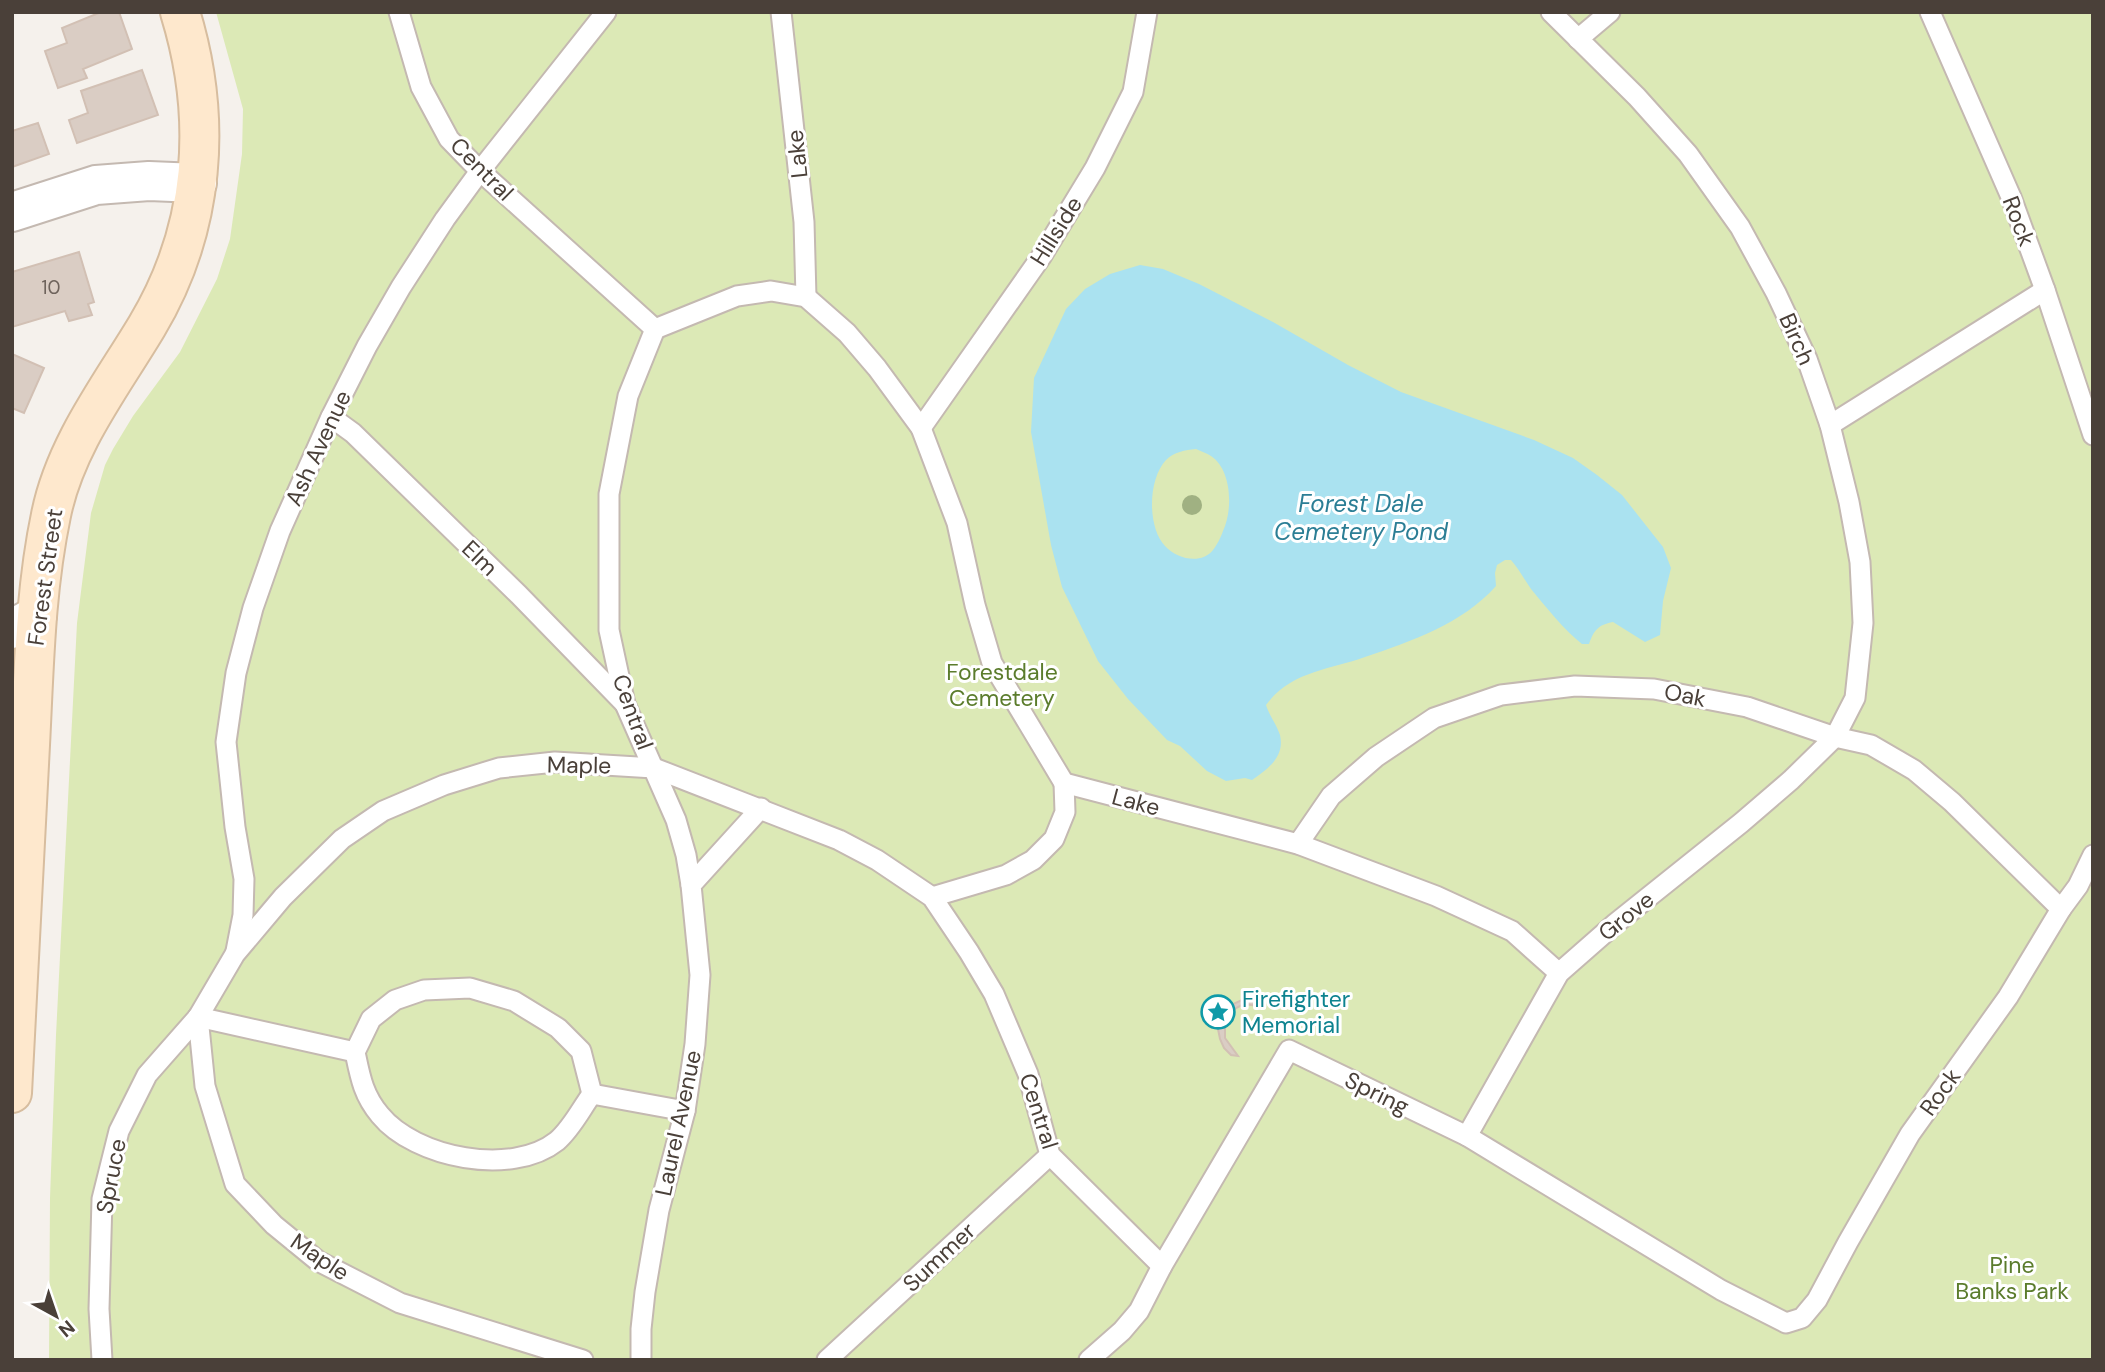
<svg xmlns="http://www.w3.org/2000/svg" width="2105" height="1372" font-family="'DM Sans',sans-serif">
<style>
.green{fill:#dce9b6}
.water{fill:#aae2f0;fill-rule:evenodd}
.building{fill:#dacdc4;stroke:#d2c0b4;stroke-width:2}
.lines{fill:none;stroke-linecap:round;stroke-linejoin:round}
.lane-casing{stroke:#c4b9b1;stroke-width:23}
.street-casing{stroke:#c4b9b1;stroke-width:42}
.secondary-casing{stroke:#d7bd9f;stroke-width:42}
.lane{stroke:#fff;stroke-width:19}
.street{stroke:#fff;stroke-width:38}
.secondary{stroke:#fee8cd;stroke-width:38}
.tree{fill:#a0b182}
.labels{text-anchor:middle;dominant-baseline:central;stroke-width:6;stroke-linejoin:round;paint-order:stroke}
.number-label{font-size:19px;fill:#6e635c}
.street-label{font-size:23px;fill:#4a4039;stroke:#fff}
.park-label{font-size:23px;fill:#5b7c2c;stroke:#fff}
.culture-label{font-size:23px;fill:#0d838f;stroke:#fff;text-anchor:start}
.water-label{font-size:24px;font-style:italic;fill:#2b7e95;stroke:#fff}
</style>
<rect width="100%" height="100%" fill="#f5f1ec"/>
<polygon class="green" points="216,12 2093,12 2093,1360 49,1360 50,1198 56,1035 77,623 91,513 105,465 113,449 133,416 180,352 217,279 230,239 242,154 243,109"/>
<path class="water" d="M1140,265L1163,269L1199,284L1273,322L1348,365L1401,392L1534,440L1573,458L1597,475L1622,495L1663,547L1671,568L1663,601L1660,635L1645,642L1613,622C1598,625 1594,630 1589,644H1582C1564,630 1546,607 1531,589C1524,579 1519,569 1511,560H1505L1497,565L1495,573L1496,586C1462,624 1412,641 1365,657C1329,670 1291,671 1266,705C1269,715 1277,725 1280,735C1285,757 1268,769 1252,780L1245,778L1226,781L1207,771L1180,746L1167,740L1128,699L1098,661L1062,587L1051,545L1031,432L1034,378L1066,309L1085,289L1110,274ZM1196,449C1200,451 1207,453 1211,456C1232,470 1233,510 1223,531C1221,537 1217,545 1213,550C1201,565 1177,559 1165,546C1147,527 1148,479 1166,460C1174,452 1185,450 1196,449Z"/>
<g class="building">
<polygon points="101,12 119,12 132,49 83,69 87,78 58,88 45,51 67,43 62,28"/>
<polygon points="142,70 158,115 77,143 69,120 88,113 81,91"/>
<polygon points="38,123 49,154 12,167 12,131"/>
<polygon points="79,252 94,302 88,304 92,315 69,321 65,311 12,327 12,272"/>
<polygon points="12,354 44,368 24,413 12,408"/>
<polygon points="1251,999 1262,1002 1265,1007 1244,1004 1236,1008 1225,1021 1225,1038 1238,1056 1231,1055 1224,1048 1220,1039 1218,1029 1220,1019 1225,1010 1233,1004 1242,1000"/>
</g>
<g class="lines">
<defs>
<g id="lane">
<polyline points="399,12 421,87 449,139 480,171 655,329"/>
<polyline points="781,12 804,222 806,297"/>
<polyline points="1930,12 2011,197 2045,290 2093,435"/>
<polyline points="1578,39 1610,12"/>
<polyline points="655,329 737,296 771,291 806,297 847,333 877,368 921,428 957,523 975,605 992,663 1064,783 1298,844 1436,896 1512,931 1559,973"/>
<polyline points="655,329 628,396 609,494 609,630 625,704 676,820 686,855 691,885"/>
<polyline points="331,417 353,433 519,595 625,704"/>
<polyline points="1830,425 2045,290"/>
<polyline points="921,428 1041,257 1095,168 1133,92 1147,12"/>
<polyline points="1298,844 1331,796 1376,757 1434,718 1501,695 1575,686 1654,689 1747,707 1835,737 1871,745 1914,770 1952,802 2061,909"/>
<polyline points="932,897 1006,875 1033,860 1054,839 1065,812 1064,783"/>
<polyline points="236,951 243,915 244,879 235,827 226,742 236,673 253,608 280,531 331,417 367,346 401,287 445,219 480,171 606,12"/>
<path d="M198,1017L355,1052C360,1076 363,1095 380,1115C415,1158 512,1177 557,1141C572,1128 581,1109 592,1094L685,1111"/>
<polyline points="198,1017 205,1086 235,1184 274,1225 318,1261 400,1303 583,1360"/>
<polyline points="355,1052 371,1019 395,1000 424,990 470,988 514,1001 558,1028 581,1051 592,1094"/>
<polyline points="1467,1136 1559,973 1616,923 1741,823 1791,780 1835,737 1855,698 1863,623 1860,562 1849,502 1830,425 1807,359 1776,293 1740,227 1688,154 1637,97 1551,12"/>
<polyline points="102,1360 99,1309 102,1199 119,1131 147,1075 198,1017 235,954 283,897 342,839 383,811 444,785 499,768 555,762 654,768 839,840 877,860 932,897 969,952 994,994 1028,1074 1050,1155 1162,1266"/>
<polyline points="641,1360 641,1329 645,1292 659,1210 685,1111 695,1044 700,975 691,885 761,808"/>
<polyline points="827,1360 1050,1155"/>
<polyline points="1089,1360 1122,1331 1139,1311 1162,1266 1289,1050 1467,1136 1721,1290 1786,1323 1802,1318 1817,1300 1848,1242 1910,1134 2008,997 2061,909 2078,886 2093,855"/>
</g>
<g id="street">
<polyline points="12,212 96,185 149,181 197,183"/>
<polyline points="12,629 37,615"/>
</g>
<path id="secondary" d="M12,1093C17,977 23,861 30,745C34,668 35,591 51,515C65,445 111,386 147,326C205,229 213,119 180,12"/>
</defs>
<use href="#lane" class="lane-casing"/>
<use href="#street" class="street-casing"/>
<use href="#secondary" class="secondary-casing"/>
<use href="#lane" class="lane"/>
<use href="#street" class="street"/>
<use href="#secondary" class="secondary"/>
</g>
<circle class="tree" cx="1192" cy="505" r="10"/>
<defs>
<symbol id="sight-ring" viewBox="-11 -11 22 22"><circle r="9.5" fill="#fff" stroke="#0f9aa8" stroke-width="1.5"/><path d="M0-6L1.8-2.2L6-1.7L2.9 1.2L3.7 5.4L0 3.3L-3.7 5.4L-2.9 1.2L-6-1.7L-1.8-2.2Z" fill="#0f9aa8"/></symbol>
</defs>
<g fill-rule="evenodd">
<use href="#sight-ring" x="1199" y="993" width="38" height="38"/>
</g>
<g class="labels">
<g class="number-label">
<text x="51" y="287">10</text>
</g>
<g class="street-label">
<text transform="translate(797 154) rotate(-96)">Lake</text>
<text transform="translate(482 169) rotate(45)">Central</text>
<text transform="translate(2019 221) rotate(69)">Rock</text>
<text transform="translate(1056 231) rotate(-58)">Hillside</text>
<text transform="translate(1797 339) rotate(66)">Birch</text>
<text transform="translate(318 448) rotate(-65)">Ash Avenue</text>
<text transform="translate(480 558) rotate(44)">Elm</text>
<text transform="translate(45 577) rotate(-82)">Forest Street</text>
<text transform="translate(1685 695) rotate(11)">Oak</text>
<text transform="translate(633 712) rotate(70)">Central</text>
<text transform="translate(579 765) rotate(1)">Maple</text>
<text transform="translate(1136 802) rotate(15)">Lake</text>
<text transform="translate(1626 916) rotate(-39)">Grove</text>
<text transform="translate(1940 1092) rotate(-54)">Rock</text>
<text transform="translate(1377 1093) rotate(26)">Spring</text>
<text transform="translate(1039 1111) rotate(72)">Central</text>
<text transform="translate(678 1123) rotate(-78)">Laurel Avenue</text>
<text transform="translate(111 1176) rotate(-79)">Spruce</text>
<text transform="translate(320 1257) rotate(34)">Maple</text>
<text transform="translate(939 1257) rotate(-43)">Summer</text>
</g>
<g class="park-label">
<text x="1002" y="672">Forestdale<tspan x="1002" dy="26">Cemetery</tspan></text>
<text x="2012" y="1265">Pine<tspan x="2012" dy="26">Banks Park</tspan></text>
</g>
<g class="culture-label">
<text x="1242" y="999">Firefighter<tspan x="1242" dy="26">Memorial</tspan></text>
</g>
<g class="water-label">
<text x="1361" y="503">Forest Dale<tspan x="1361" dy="28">Cemetery Pond</tspan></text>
</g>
</g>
<rect width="2105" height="1372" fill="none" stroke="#4a4039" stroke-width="28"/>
<g transform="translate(56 1316) rotate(140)" stroke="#ffffff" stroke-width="5" paint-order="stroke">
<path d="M0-5L12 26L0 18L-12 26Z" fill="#4a4039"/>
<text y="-10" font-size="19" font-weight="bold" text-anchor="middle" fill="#4a4039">N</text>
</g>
</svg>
